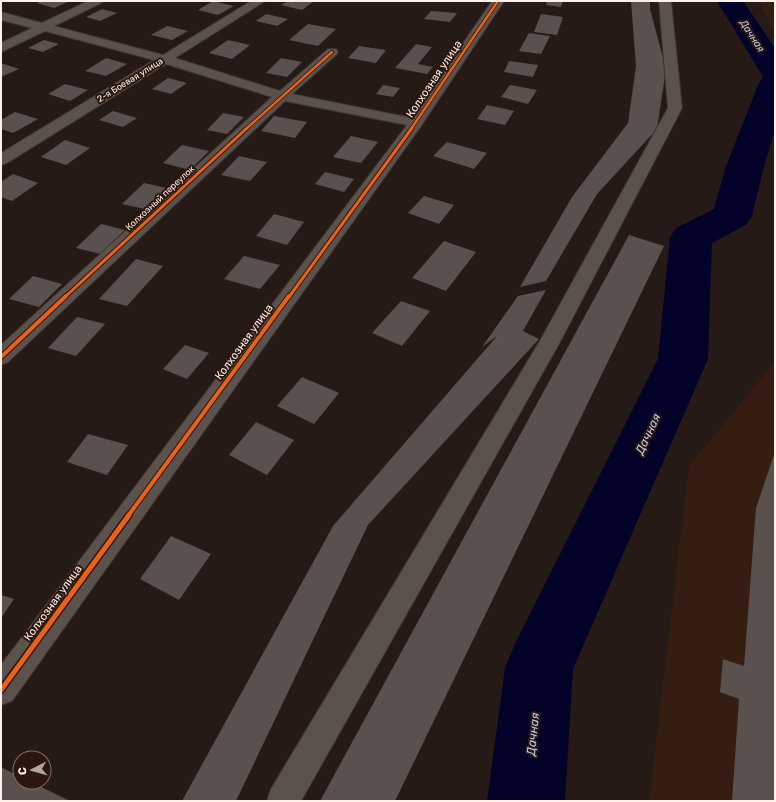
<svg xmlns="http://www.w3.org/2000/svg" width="776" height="802" font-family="Rubik,sans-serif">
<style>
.built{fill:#351d12}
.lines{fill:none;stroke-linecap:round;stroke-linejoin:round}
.river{fill:#030329;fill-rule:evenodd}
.building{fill:#5a504e}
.minor-casing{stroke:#3d3430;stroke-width:2}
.minor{fill:#5b524d;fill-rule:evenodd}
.cycleway-far3-casing{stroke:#2b170f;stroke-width:4}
.cycleway-far2-casing{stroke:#2b170f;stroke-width:5}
.cycleway-far1-casing{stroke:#2b170f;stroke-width:6}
.cycleway-casing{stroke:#2b170f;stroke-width:8}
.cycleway-far3{stroke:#ea6118;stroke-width:2.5}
.cycleway-far2{stroke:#ea6118;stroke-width:3}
.cycleway-far1{stroke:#ea6118;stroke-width:4}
.cycleway{stroke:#ea6118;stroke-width:5}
.labels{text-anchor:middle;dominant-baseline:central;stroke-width:4;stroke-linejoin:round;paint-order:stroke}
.far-street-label{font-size:9px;fill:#fff0ea;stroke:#2b170f}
.far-water-label{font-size:10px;font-style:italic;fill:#b7c9ee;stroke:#2b170f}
.street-label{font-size:11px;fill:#fff0ea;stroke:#2b170f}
.water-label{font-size:12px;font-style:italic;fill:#b7c9ee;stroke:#2b170f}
</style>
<rect width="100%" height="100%" fill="#251a15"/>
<g class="built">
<polygon points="759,1 775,1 775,34"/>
<polygon points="775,362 775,801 649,801 689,466"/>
</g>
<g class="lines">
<polygon class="river" points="717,1 743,1 775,48 775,131 764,166 752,216 746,225 712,243 708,359 573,669 565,801 487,801 505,668 515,644 658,359 670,237 676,228 714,209 726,166 759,83 763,77"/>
</g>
<g class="building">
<polygon points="42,1 70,1 54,8 37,3"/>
<polygon points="213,1 234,6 218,15 198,10"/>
<polygon points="288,1 308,1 313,2 302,10 281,5"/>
<polygon points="547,1 563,1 561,7 546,5"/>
<polygon points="631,1 650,1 650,9 666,69 657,129 597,194 546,281 520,287 572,197 628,123 636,66"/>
<polygon points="102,9 117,13 100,21 86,17"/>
<polygon points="431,11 457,13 450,22 424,19"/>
<polygon points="266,14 288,19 277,26 256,21"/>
<polygon points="541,14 563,17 557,35 534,32"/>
<polygon points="308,24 336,29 318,46 289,40"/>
<polygon points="167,26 188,31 172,40 151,35"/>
<polygon points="529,33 550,36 541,54 519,51"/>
<polygon points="44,40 59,44 43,52 28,48"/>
<polygon points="228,40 250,45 232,59 209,53"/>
<polygon points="416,44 432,47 418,64 433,67 427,74 395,68"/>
<polygon points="359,46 386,50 376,63 348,58"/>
<polygon points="106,58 127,64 106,76 85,71"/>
<polygon points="281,58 302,62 287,77 266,73"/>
<polygon points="509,61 538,65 533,77 504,72"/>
<polygon points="1,63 19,69 1,77"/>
<polygon points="168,78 187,83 171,94 152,89"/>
<polygon points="65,84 88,90 70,101 48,94"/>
<polygon points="383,85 400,88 393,97 376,94"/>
<polygon points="510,85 537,90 528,104 501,97"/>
<polygon points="487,105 514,111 505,125 477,119"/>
<polygon points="113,111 137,118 123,127 99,120"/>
<polygon points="15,112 38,119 13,133 1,129 1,120"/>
<polygon points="223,113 244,117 227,134 207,130"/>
<polygon points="274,116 307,122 295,138 261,131"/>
<polygon points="351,136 378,142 361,163 333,157"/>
<polygon points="65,140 90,148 66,165 41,157"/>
<polygon points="447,142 487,153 474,169 433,156"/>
<polygon points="182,145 209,151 190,170 163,163"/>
<polygon points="239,156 267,162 250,181 221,175"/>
<polygon points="325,172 354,179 344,192 315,184"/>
<polygon points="13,174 38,183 12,201 1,197 1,182"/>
<polygon points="144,183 166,188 145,209 122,204"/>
<polygon points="424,196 454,205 439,224 408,213"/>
<polygon points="274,214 304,222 287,245 256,236"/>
<polygon points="101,224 125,230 101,254 76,248"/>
<polygon points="629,235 664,246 395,801 320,801"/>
<polygon points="444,241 476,252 446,291 412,278"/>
<polygon points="244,256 280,265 260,289 224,279"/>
<polygon points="136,259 163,266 127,306 99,299"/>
<polygon points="33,276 62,284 39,307 9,299"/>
<polygon points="546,290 523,331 539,339 368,525 236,801 182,801 333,526 497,336 482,347 518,296"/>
<polygon points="401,301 430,311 402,346 372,333"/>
<polygon points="77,317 105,324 76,356 48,348"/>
<polygon points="185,345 209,353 187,379 163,369"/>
<polygon points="302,377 339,393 314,424 277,406"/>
<polygon points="256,422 294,440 267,475 229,455"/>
<polygon points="88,434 128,445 107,475 67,462"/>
<polygon points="775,452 775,801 732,801 739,699 720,692 723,659 744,666 756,508"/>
<polygon points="171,536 211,554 179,600 140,579"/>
<polygon points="1,595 14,599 1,618"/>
<polygon points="1,767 20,777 20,782 31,782 70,801 1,801"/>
</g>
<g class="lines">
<defs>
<g id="minor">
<polygon points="88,1 103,1 101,3 54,26 163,55 251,1 265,1 175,58 280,91 328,49 336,49 338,52 336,55 292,94 412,118 492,1 504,1 421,126 12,701 1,705 1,665 407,125 285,101 8,362 1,365 1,345 272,97 166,64 7,163 1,165 1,153 154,60 45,31 1,52 1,43 32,28 1,20 1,12 42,23"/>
<polygon points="659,1 671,1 682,108 560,342 301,801 267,801 271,789 541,339 668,108"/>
</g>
</defs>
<use href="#minor" class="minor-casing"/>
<use href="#minor" class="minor"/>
<defs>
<g id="cycleway-far3">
<polyline points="246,129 332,52"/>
<polyline points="411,129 498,1"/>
</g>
<g id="cycleway-far2">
<polyline points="65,297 247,128"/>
<polyline points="289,297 412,128"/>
</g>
<g id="cycleway-far1">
<polyline points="1,357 66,296"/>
<polyline points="128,516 289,296"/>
</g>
<polyline id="cycleway" points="1,690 129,515"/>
</defs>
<use href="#cycleway-far3" class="cycleway-far3-casing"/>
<use href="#cycleway-far2" class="cycleway-far2-casing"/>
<use href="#cycleway-far1" class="cycleway-far1-casing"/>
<use href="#cycleway" class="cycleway-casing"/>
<use href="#cycleway-far3" class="cycleway-far3"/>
<use href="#cycleway-far2" class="cycleway-far2"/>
<use href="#cycleway-far1" class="cycleway-far1"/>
<use href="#cycleway" class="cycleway"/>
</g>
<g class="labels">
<g class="far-street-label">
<text transform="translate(130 80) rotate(-32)">2-я Боевая улица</text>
<text transform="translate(160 198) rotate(-43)">Колхозный переулок</text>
</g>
<g class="far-water-label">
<text transform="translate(752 36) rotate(57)">Дачная</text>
</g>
<g class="street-label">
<text transform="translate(434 79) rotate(-56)">Колхозная улица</text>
<text transform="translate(244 342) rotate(-54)">Колхозная улица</text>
<text transform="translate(53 603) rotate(-54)">Колхозная улица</text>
</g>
<g class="water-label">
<text transform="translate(648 434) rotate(-65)">Дачная</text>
<text transform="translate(533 734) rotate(-84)">Дачная</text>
</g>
</g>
<rect width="776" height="802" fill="none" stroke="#fff0ea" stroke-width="4"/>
<g transform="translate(32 770) rotate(264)"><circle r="19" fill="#2b170f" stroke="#806e67"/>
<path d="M0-3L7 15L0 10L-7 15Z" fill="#b3a59f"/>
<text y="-6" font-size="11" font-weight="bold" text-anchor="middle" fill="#fff0ea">С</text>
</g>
</svg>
